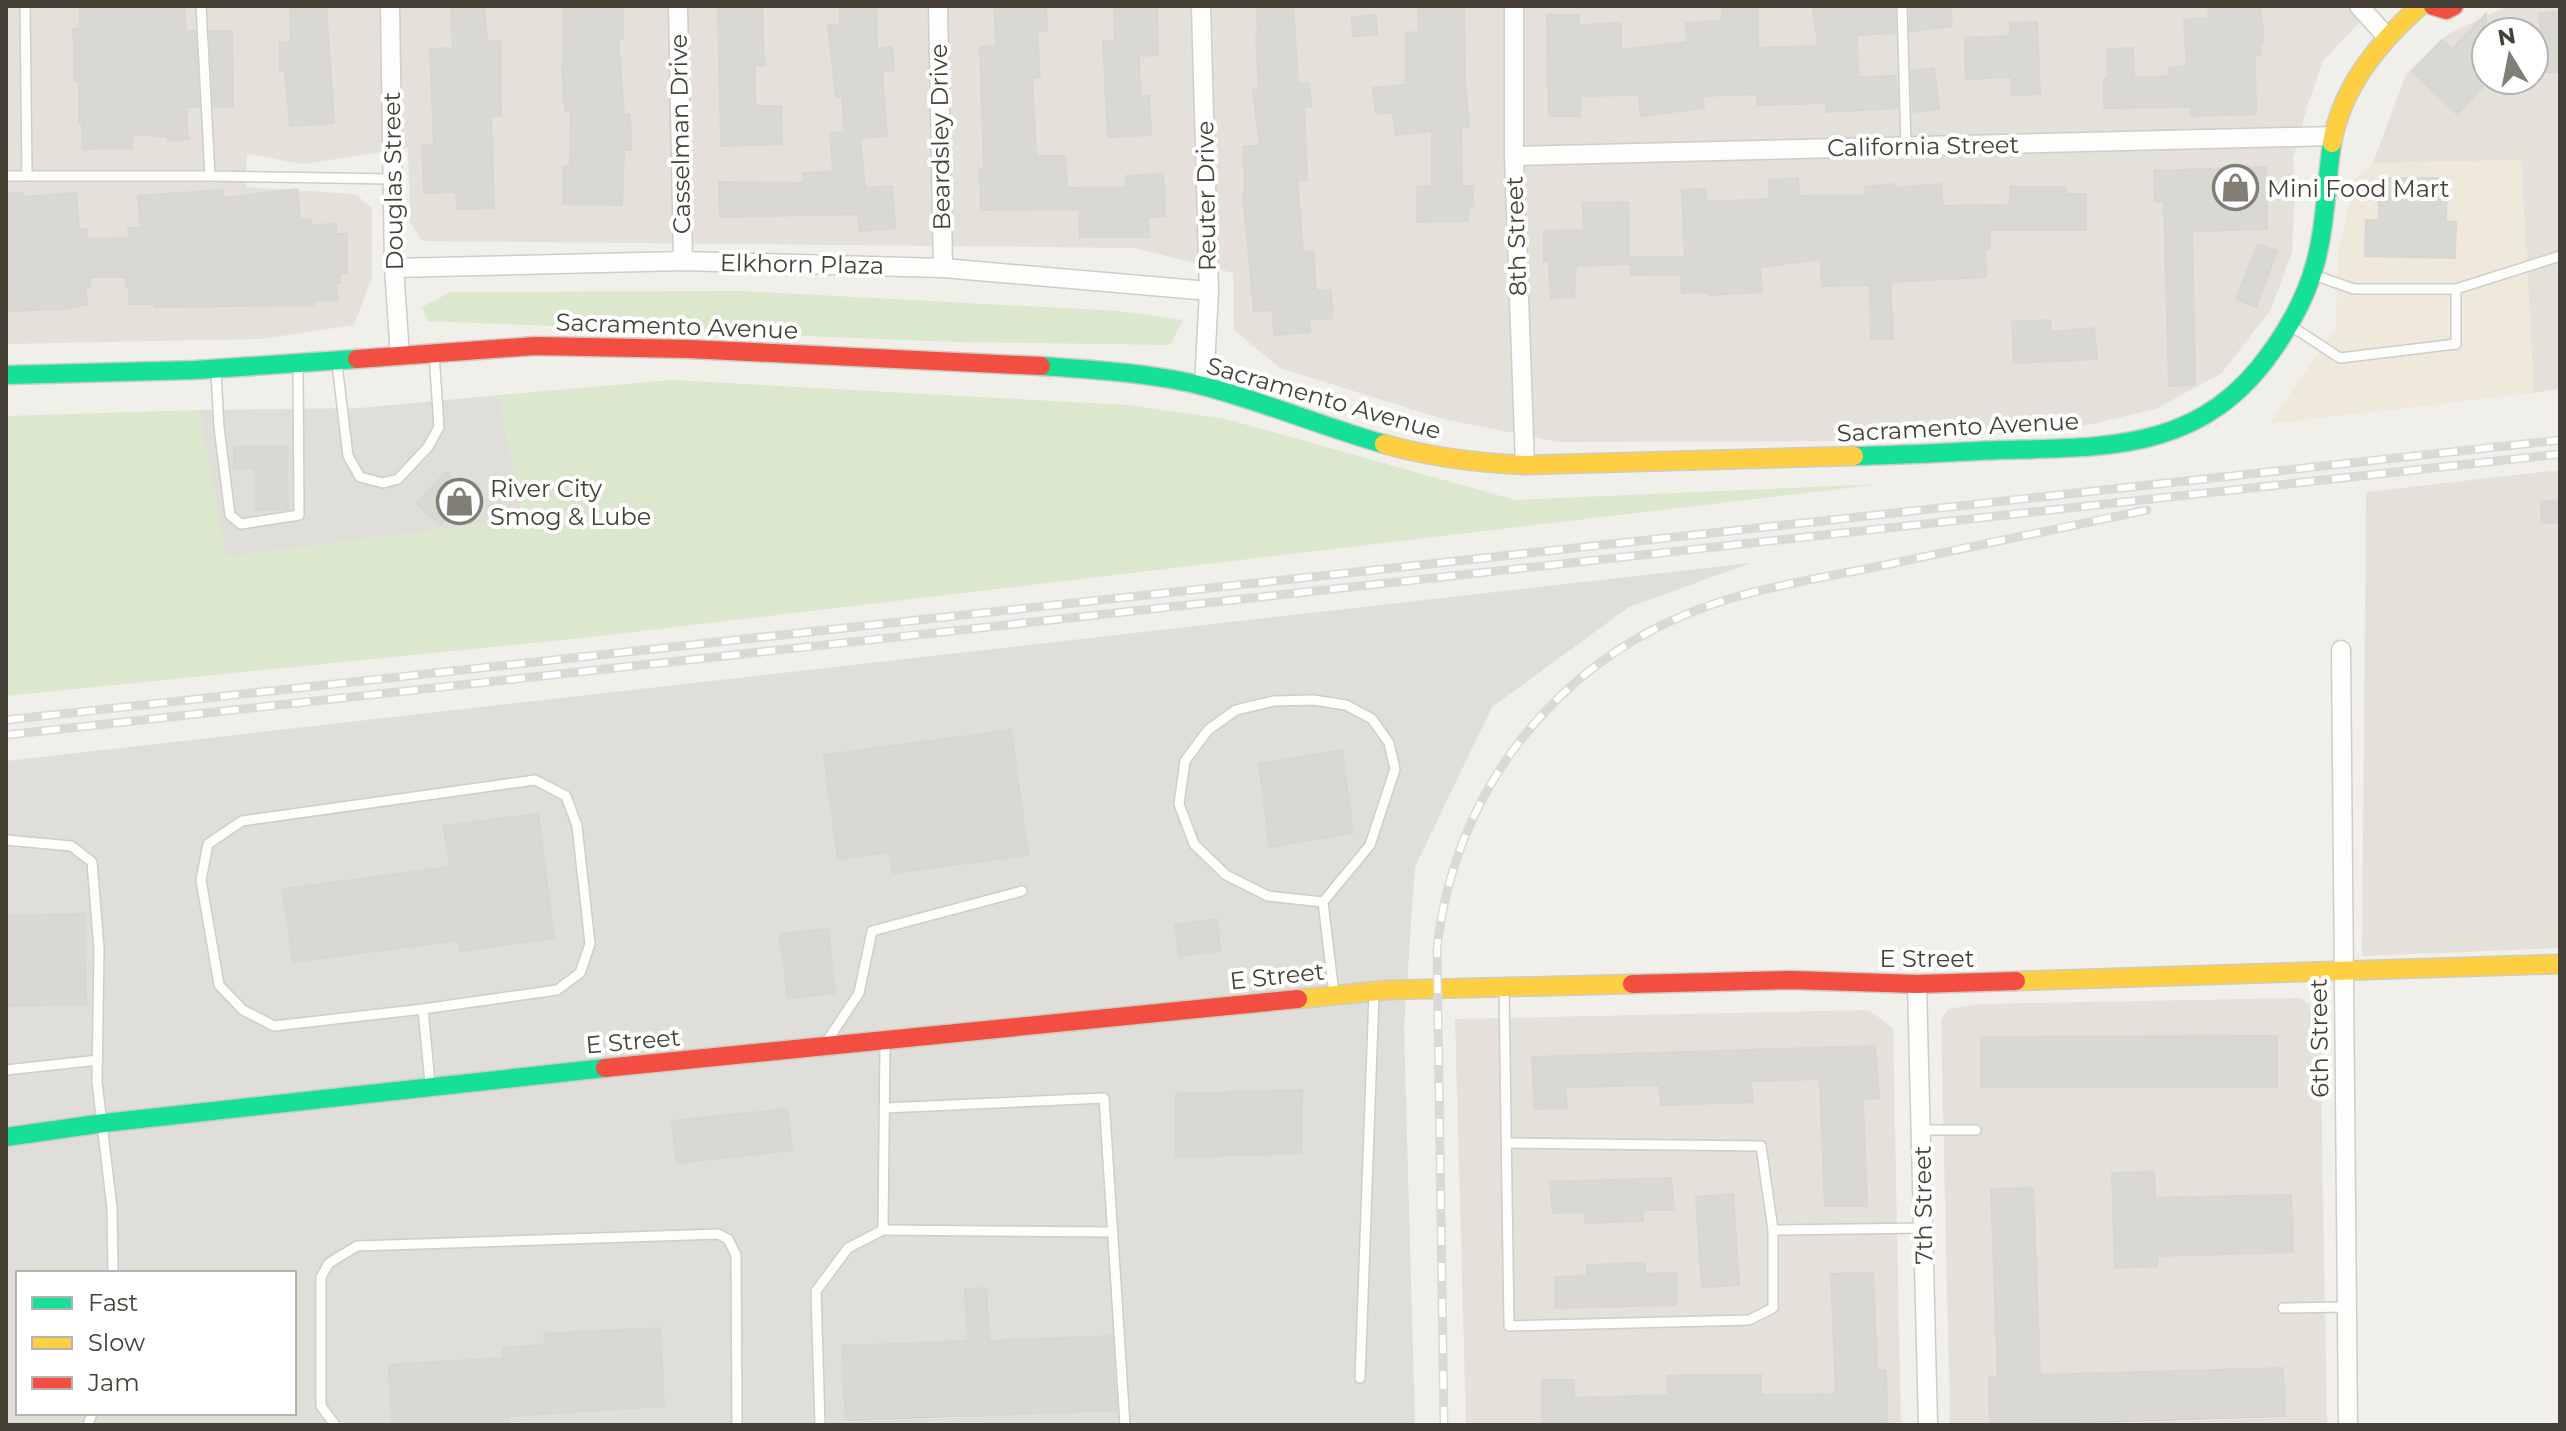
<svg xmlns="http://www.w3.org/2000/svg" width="2566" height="1431" font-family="Montserrat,sans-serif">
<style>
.residential{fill:#e3e1d9;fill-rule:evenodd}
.commercial{fill:#eee9db}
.industrial{fill:#e0ded9;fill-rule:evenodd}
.green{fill:#dbe8cd}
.building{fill:#d9d8d3;stroke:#d8d6d0;stroke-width:2}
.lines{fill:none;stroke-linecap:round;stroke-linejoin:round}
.lane-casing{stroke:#cecdc8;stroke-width:12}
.street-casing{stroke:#cecdc8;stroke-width:21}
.fast-casing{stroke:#ceccc2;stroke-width:21}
.slow-casing{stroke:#ceccc2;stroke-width:21}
.jam-casing{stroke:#ceccc2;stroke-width:21}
.lane{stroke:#fdfdfc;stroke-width:9}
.street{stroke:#fdfdfc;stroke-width:18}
.fast{stroke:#16e098;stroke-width:18}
.slow{stroke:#ffcf43;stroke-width:18}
.jam{stroke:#f24e42;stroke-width:18}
.rail-casing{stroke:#d9d9d8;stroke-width:9}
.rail{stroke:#fff;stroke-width:6;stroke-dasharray:18;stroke-linecap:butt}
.labels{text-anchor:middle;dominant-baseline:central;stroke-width:8;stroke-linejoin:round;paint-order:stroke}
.street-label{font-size:24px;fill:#454137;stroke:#fff}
.poi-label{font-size:24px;fill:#454137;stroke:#fff;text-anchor:start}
</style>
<rect width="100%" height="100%" fill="#f0efea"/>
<g class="residential">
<polygon points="6,6 2375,6 2323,61 2308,104 2293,159 2295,186 2292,252 2271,309 2222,373 2156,409 2062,431 1857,441 1558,442 1443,419 1280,368 1234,330 1233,273 1135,248 422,241 410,222 408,148 303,164 247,154 246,187 355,194 372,208 372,277 354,325 261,339 6,344"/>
<path d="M2533,6H2560V389L2534,393L2521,160L2373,163L2406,74L2448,34L2503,8ZM2486,32H2534V80H2486Z"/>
<polygon points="2560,470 2560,948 2362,956 2366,492"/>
<polygon points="2301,998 2320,1014 2327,1425 1950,1425 1941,1020 1948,1009 1977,1004"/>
<polygon points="1869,1010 1893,1028 1901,1425 1466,1425 1455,1019"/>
</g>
<polygon class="commercial" points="2521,160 2534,393 2269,424 2336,327 2338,250 2355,179 2373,163"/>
<g class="industrial">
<polygon points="499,395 523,519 226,557 199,410 360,408"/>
<path d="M1751,563L1629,607L1492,707L1415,867L1404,1027L1415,1425H6V761ZM18,1273H294V1413H18Z"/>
</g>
<g class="green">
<polygon points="741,291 1119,311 1183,320 1170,345 955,342 427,321 422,307 451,292"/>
<polygon points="672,380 1127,405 1226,419 1515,500 1881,484 583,638 6,696 6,416 199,410 227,557 523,519 499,395"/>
</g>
<g class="building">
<polygon points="80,6 184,6 186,31 195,31 199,107 186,107 188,139 168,141 168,137 132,134 132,148 83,149 82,122 79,123 79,81 74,80 74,44 73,29 80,28"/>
<polygon points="290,6 326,6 334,123 290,126 285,71 280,71 280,43 291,42"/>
<polygon points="451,6 484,6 487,41 500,41 501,116 491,116 494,208 457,209 456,192 424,193 422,146 434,145 430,49 453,48"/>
<polygon points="564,6 623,6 623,39 618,39 624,114 630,114 631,150 624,150 622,205 563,204 564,166 570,166 571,111 565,111 562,64 564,64"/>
<polygon points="762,6 764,66 755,65 755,101 757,106 781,106 782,144 721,146 718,7"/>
<polygon points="840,6 876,6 877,49 892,47 894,70 882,72 887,136 860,138 865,188 892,186 895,228 860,231 858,214 720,217 719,182 804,183 803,173 833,172 830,133 845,132 842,96 836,97 828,25 840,25"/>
<polygon points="994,6 1046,6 1047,31 1037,32 1040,77 1032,78 1036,156 1065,156 1067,188 1127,187 1126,176 1163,174 1165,216 1148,217 1149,237 1080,237 1079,209 981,210 980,169 984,169 980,47 997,46"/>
<polygon points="1114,6 1157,6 1158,55 1139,56 1140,96 1149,96 1151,135 1108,137 1103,41 1115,41"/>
<polygon points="1257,6 1293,6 1298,84 1309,83 1311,106 1304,107 1307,180 1297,180 1303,252 1313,251 1316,291 1331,290 1332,318 1309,320 1310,332 1274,335 1273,310 1254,311 1243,192 1245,192 1244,146 1260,146 1253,90 1259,89 1256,37 1258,37"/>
<polygon points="1418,6 1464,6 1465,83 1469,127 1461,128 1462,186 1473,186 1473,206 1468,206 1468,221 1417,222 1417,187 1432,186 1432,131 1396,135 1393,112 1376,114 1373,88 1406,85 1406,33 1419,32"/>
<polygon points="1834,6 1895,6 1895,33 1857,35 1858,77 1896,76 1897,108 1826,112 1826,103 1758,105 1757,94 1703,96 1704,108 1641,116 1639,95 1580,96 1580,116 1549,116 1547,15 1579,15 1579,25 1621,23 1621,50 1687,42 1686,23 1722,21 1722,8 1758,8 1758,48 1818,46 1813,9"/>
<polygon points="1910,6 1950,6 1952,26 1910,31"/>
<polygon points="2208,6 2260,6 2264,42 2260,42 2260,55 2255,55 2256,114 2191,116 2190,107 2104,108 2104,79 2108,78 2108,49 2133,48 2134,78 2170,76 2169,68 2187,66 2184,20 2209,18"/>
<polygon points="2560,12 2560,72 2542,72 2540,13"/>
<polygon points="2486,14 2486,83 2457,114 2412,71 2442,40 2452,49"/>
<polygon points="1376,15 1377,35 1353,36 1352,17"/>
<polygon points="2037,22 2040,94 2012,95 2012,77 1966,79 1965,38 2010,36 2010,23"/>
<polygon points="210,31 232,31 233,107 214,107"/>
<polygon points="1934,68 1939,109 1913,112 1911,71"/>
<polygon points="2266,167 2267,229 2192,231 2195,385 2169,386 2164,201 2155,201 2154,171"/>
<polygon points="1798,178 1799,196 1866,195 1865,187 1894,184 1894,188 1941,184 1943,206 2010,205 2010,187 2065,187 2065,194 2086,194 2086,230 1990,230 1990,249 1985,249 1986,277 1890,282 1893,339 1871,339 1870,285 1822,286 1821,259 1760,267 1762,292 1709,295 1709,292 1682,293 1681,274 1631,275 1631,257 1685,257 1682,190 1706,189 1706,202 1770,199 1769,180"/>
<polygon points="2379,178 2447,178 2446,222 2456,222 2455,258 2365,256 2366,220 2379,220"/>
<polygon points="297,189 300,220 311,219 311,225 336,224 336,234 347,234 347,273 340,273 340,283 335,283 338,300 313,301 313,305 155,307 155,304 129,304 129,287 126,287 126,277 90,277 90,288 85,288 88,304 63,309 6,311 6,194 23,193 23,197 76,193 79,229 87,229 86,239 130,238 128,228 141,228 138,196 223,190 223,198"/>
<polygon points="1628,202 1629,264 1576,266 1574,297 1551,298 1549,261 1544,261 1544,231 1584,230 1583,203"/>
<polygon points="2258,244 2277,251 2256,307 2236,299"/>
<polygon points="2050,320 2051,332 2094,328 2097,359 2014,363 2012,322"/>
<polygon points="286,446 288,509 256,510 255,468 234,468 234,447"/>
<polygon points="446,472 469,494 440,525 417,503"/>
<polygon points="2560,500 2560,522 2542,523 2541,502"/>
<polygon points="1011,730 1028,855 893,873 890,852 838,859 824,755"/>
<polygon points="1342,750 1353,833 1270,847 1259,764"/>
<polygon points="538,814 554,938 460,951 459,940 293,962 283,889 450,867 444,826"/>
<polygon points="84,914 86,1004 6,1006 6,916"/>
<polygon points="1217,919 1220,951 1179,956 1175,925"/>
<polygon points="828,929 835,993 788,998 780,934"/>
<polygon points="2277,1036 2277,1087 1981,1087 1981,1037"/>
<polygon points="1875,1046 1879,1098 1863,1099 1867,1206 1825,1206 1820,1079 1751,1081 1753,1102 1693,1104 1661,1105 1660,1085 1565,1087 1567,1108 1535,1109 1532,1057"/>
<polygon points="1302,1090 1301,1153 1176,1157 1176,1094"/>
<polygon points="787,1109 792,1150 677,1163 672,1121"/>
<polygon points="2154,1172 2155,1198 2291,1195 2293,1252 2157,1256 2157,1266 2115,1268 2112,1173"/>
<polygon points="1671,1178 1674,1210 1642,1210 1643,1221 1585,1223 1584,1212 1553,1213 1550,1182"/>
<polygon points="2033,1188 2040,1375 2283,1368 2285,1416 1990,1425 1989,1377 1998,1377 1991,1189"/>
<polygon points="1733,1194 1739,1285 1702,1287 1696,1197"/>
<polygon points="1645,1263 1645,1274 1676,1273 1676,1305 1555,1308 1556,1277 1587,1276 1587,1265"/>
<polygon points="1873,1273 1877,1371 1886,1371 1887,1424 1542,1425 1542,1380 1574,1380 1574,1398 1668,1395 1668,1376 1700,1375 1761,1375 1761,1395 1836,1394 1831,1274"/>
<polygon points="986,1288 989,1341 1112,1336 1116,1410 846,1420 842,1346 968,1341 965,1289"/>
<polygon points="660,1328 664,1406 507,1416 508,1425 392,1425 389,1365 504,1358 503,1348 545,1345 544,1334"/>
</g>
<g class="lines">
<defs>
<g id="lane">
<polyline points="25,6 27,176"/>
<polyline points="201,6 210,176 392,179"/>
<polyline points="1902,6 1906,146"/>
<polyline points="6,176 210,176"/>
<polyline points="2456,289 2560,256"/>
<polyline points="2291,326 2340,358 2456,344 2456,289 2354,289 2314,275"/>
<polyline points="337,364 348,456 360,477 383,483 398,479 428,447 439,427 434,354"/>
<polyline points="216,373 219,427 230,515 241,524 299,515 298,366"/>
<polyline points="6,840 71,846 92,862 99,949 97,1082 112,1208 113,1273"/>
<polyline points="1323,902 1268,896 1226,875 1194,844 1179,804 1185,761 1208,730 1236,710 1274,701 1313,700 1346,705 1372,719 1389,743 1395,769 1370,845 1323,902 1334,994"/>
<polyline points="1504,988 1509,1326 1749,1320 1773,1308 1773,1230 1923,1228"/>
<polyline points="423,1009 274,1026 243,1010 219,985 201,880 208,844 242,821 535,780 566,796 577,826 590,944 580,973 557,990 423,1009 430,1083"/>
<polyline points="827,1041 859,993 872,931 1022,891"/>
<polyline points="6,1070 98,1060"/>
<polyline points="885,1108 1104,1098 1125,1425"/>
<polyline points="1921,1130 1976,1130"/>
<polyline points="1507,1143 1761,1146 1773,1230"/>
<polyline points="883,1230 1112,1232"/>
<polyline points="2283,1308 2347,1307"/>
<polyline points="1360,1378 1374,994"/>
<polyline points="88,1425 92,1413"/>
<polyline points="335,1425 321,1406 321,1277 329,1263 357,1246 718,1234 728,1239 736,1255 737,1425"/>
<polyline points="820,1425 816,1291 848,1248 883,1230 885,1044"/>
</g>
<g id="street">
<polyline points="390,6 394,268 400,356"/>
<polyline points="678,6 683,261"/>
<polyline points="938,6 943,268"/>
<polyline points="1201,6 1209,291 1204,386"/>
<polyline points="1514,6 1514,156 1525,465"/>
<polyline points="2359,6 2386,36"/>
<polyline points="1514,156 2333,136"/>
<polyline points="394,268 683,261 943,268 1209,291"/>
<polyline points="2341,650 2348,1425"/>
<polyline points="1917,984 1928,1425"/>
</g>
<g id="fast">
<path d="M1041,366C1096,370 1154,373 1207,387C1267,403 1324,427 1384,444"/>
<polyline points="6,375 195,370 357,359"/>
<path d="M1854,456C1903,455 1952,452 2000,450C2111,447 2202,451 2272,351C2291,324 2307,295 2315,264C2326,225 2326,183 2332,143"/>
<polyline points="6,1137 104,1123 605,1068"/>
</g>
<g id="slow">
<path d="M2332,143C2342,87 2378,43 2420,6"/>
<path d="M1384,444C1430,457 1477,463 1525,465L1854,456"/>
<polyline points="2016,981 2560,964"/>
<polyline points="1298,999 1387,990 1632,984"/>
</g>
<g id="jam">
<polyline points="2433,6 2446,10 2454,6"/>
<polyline points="357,359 535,346 689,349 1041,366"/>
<polyline points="1632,984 1791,980 1917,984 2016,981"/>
<polyline points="605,1068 1298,999"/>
</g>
</defs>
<use href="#lane" class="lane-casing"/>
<use href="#street" class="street-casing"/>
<use href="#fast" class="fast-casing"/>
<use href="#slow" class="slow-casing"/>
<use href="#jam" class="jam-casing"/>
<use href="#lane" class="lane"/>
<use href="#street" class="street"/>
<use href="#fast" class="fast"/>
<use href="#slow" class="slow"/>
<use href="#jam" class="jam"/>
<defs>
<g id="rail">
<polyline points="6,720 2560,440"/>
<polyline points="6,735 2560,454"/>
<path d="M1444,1425L1437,949C1453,796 1552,665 1697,610C1756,587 1823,578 1885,565C1973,546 2060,528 2147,510"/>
</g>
</defs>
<use href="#rail" class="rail-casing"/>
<use href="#rail" class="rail"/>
</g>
<defs>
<symbol id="shop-ring" viewBox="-11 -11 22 22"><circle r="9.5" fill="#fff" stroke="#817e76" stroke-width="1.5"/><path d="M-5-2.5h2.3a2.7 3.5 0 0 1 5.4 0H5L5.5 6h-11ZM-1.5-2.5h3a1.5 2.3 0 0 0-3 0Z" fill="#817e76"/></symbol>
</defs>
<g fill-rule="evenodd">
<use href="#shop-ring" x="2210" y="162" width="51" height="51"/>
<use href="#shop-ring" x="434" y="476" width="51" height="51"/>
</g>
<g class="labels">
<g class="street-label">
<text transform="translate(680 134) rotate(-91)">Casselman Drive</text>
<text transform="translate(940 137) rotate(-91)">Beardsley Drive</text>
<text transform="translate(1923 146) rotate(-1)">California Street</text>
<text transform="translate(393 181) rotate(-91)">Douglas Street</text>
<text transform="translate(1206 196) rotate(-91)">Reuter Drive</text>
<text transform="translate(1516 236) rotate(-92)">8th Street</text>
<text transform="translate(802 264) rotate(1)">Elkhorn Plaza</text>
<text transform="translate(677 326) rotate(2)">Sacramento Avenue</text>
<text transform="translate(1324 398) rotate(16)">Sacramento Avenue</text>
<text transform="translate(1958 427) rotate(-3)">Sacramento Avenue</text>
<text x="1927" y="958">E Street</text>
<text transform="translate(1277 976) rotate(-6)">E Street</text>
<text transform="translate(2319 1038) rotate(-91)">6th Street</text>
<text transform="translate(633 1041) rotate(-5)">E Street</text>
<text transform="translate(1923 1205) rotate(-91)">7th Street</text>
</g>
<g class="poi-label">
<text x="2267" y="188">Mini Food Mart</text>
<text x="490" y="488">River City<tspan x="490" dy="28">Smog &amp; Lube</tspan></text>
</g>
</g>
<rect width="2566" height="1431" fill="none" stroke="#454137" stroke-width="16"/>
<rect x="16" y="1271" width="280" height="144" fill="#ffffff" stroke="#b5b3af" stroke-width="2"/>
<rect x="32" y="1297" width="40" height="12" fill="#16e098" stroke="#b5b3af" stroke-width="2"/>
<text x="88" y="1311" font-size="24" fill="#454137">Fast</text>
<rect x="32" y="1337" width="40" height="12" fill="#ffcf43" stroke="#b5b3af" stroke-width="2"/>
<text x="88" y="1351" font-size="24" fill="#454137">Slow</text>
<rect x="32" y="1377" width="40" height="12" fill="#f24e42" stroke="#b5b3af" stroke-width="2"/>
<text x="88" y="1391" font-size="24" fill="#454137">Jam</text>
<g transform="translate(2510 56) rotate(350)"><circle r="38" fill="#ffffff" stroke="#b5b3af" stroke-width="2"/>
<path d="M0-6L14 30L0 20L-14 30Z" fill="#817e76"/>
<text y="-12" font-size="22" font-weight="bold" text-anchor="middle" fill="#454137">N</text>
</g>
</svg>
